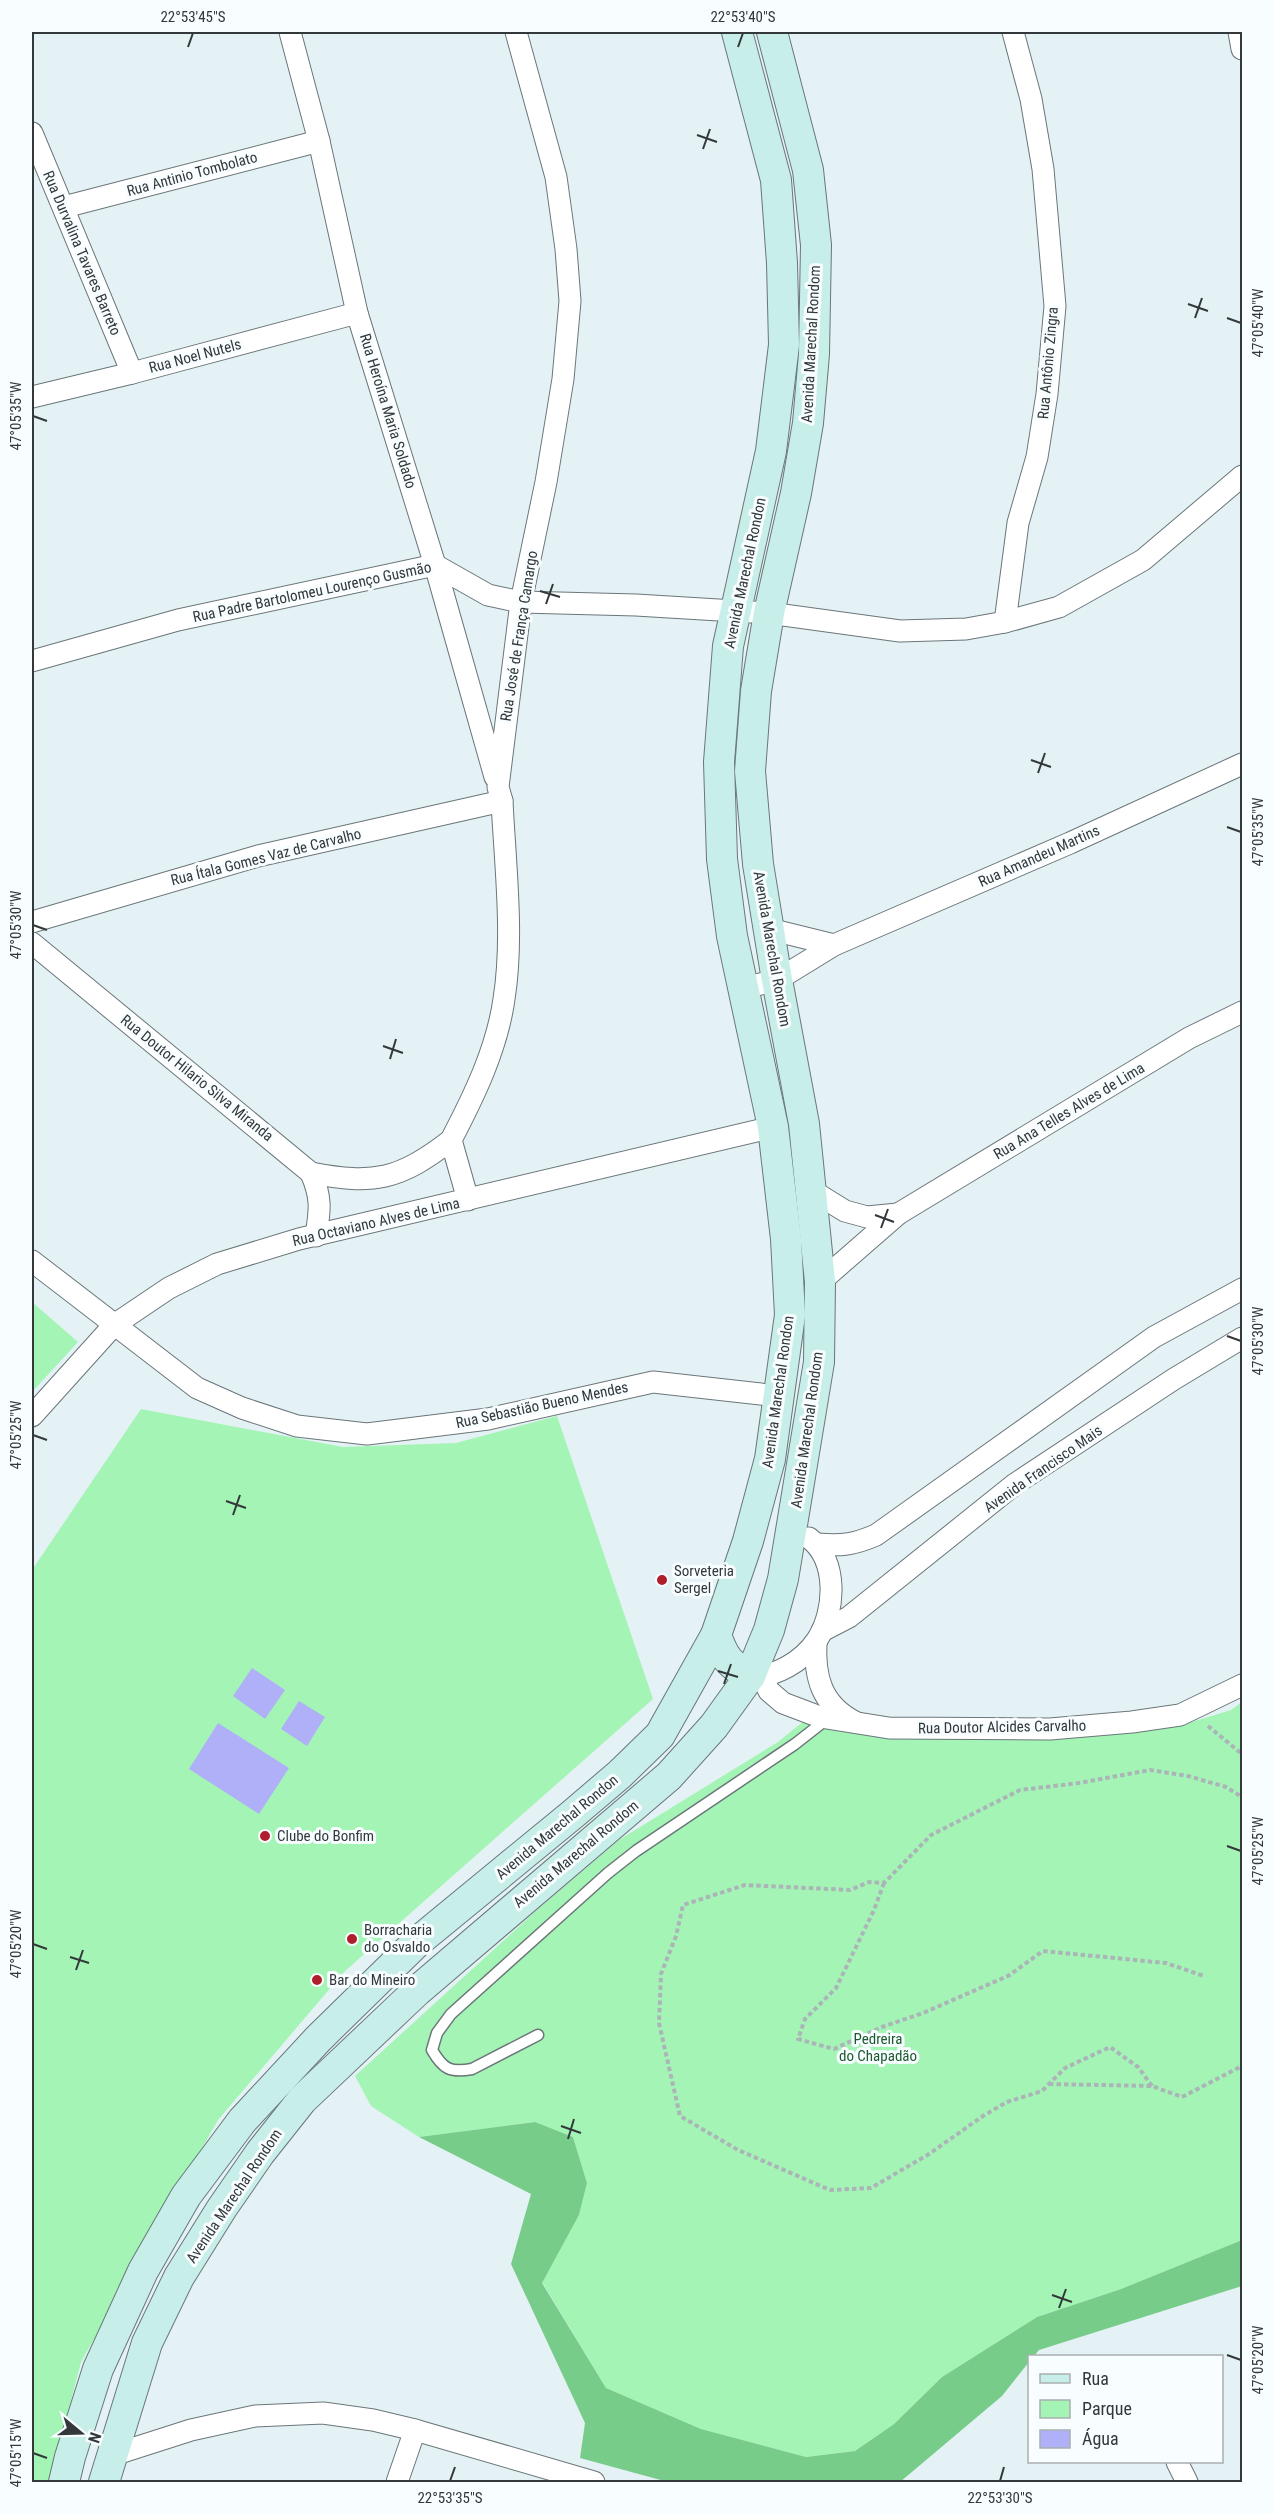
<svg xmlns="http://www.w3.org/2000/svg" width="1274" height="2514" font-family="'Roboto Condensed',sans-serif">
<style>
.green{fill:#a4f5b5}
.forest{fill:#77cc8a}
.water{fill:#afb0f8}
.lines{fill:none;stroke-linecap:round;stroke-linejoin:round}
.service-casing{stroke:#6a767a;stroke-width:13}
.minor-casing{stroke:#6a767a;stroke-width:23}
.secondary-casing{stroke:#6a767a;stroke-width:32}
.path{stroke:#abb5b8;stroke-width:4;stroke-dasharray:4.5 3;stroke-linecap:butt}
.service{stroke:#fff;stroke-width:10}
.minor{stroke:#fff;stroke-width:21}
.secondary{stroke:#c7eee9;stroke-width:30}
.ticks{fill:none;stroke:#33383a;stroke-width:2}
.poi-dot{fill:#b01d2b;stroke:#f8fdff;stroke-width:2}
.labels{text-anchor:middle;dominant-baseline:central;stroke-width:6;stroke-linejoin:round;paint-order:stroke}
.street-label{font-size:15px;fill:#33383a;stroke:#f8fdff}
.poi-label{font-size:15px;fill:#33383a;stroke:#f8fdff;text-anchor:start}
.park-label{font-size:15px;fill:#1d592e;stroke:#f8fdff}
.neatline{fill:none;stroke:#33383a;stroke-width:2}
.ticks-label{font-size:15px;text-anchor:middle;fill:#33383a}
</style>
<rect width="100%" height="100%" fill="#e4f1f5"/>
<g class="green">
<polygon points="32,1302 78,1342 32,1392"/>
<polygon points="141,1409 343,1447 456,1443 557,1416 653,1699 344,1972 218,2120 81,2362 50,2482 32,2482 32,1570"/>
<polygon points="1242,1702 1242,2240 1121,2289 1037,2317 942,2377 894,2424 855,2451 806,2457 701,2429 606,2388 542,2282 579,2215 587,2183 573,2137 534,2122 419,2137 371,2106 355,2076 537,1910 619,1840 778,1742 804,1721 1108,1730 1175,1727 1231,1710"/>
</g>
<polygon class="forest" points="535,2122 573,2137 587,2183 579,2215 542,2283 606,2388 701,2429 806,2457 855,2451 894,2424 942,2377 1037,2317 1121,2289 1242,2240 1242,2286 1039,2350 1034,2356 1030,2356 1029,2362 1002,2396 900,2482 668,2482 580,2458 585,2423 511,2264 531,2194 419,2137"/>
<g class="water">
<polygon points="252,1668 285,1690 265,1719 233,1696"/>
<polygon points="299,1701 325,1717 307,1746 281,1729"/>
<polygon points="218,1723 289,1768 259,1814 189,1769"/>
</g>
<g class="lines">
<defs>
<path id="service" d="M538,2035L472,2069C450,2073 443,2069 432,2050L437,2033L451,2014L608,1873L636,1851L795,1744L827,1719"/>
<g id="minor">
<polyline points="290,32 319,141 357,313 435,565 495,777"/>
<polyline points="1239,32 1242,49"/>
<polyline points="32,133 132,373"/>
<polyline points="64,207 319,141"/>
<polyline points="32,397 132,373 357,313"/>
<polyline points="1005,622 1018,523 1037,457 1047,394 1055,306 1043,169 1031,99 1013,32"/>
<polyline points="32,661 178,620 435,565 488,595 521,602 636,605 769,613 900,631 966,629 1005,622 1059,607 1143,560 1242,476"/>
<polyline points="32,922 258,856 502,801"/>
<polyline points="769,929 834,945"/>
<path d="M32,943L311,1173C322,1198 320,1210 316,1236"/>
<polyline points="744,988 777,980 834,945 1070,843 1242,764"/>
<path d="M311,1173C374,1185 399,1180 451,1140"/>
<polyline points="811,1190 845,1211 867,1217 898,1214"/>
<path d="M468,1200L451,1140C474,1096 497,1049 504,999C514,937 505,863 502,801L498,787L521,602L546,482L563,379L570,301L566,249L556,177L516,32"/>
<polyline points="32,1261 197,1388 242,1408 297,1426 367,1434 488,1419 653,1382 778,1396"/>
<polyline points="820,1282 898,1214 1189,1038 1242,1012"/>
<polyline points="32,1416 114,1325 169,1288 217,1264 299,1239 773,1127"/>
<path d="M817,1544C841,1546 853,1545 876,1535L1154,1337L1242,1289"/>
<polyline points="822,1631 849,1617 1015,1484 1174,1379 1242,1338"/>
<path d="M816,1642C814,1678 822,1705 855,1722"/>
<path d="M750,1676C775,1678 803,1661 817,1640C836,1611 838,1560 809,1538"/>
<polyline points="762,1677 769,1691 783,1703 820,1717 889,1728 1050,1729 1132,1722 1180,1715 1242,1685"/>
<polyline points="113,2455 191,2430 255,2416 323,2413 373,2420 415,2430 594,2482"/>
<polyline points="1177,2462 1187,2482"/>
<polyline points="397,2482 415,2430"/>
</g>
<g id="secondary">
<path d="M716,1635C724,1658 729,1664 750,1676"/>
<polyline points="64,2482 70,2457 98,2369 143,2271 186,2196 242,2121 318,2039 416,1943 573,1814 620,1774 660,1735 716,1635 748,1541 770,1459 790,1315 786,1239 773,1127 732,936 722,859 719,762 728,646 771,451 784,345 782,263 776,180 737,32"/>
<polyline points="104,2482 147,2343 179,2277 222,2208 260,2153 302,2100 417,1991 669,1776 714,1726 750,1676 769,1630 783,1579 819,1362 820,1282 804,1124 777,980 758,864 750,771 756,691 769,613 796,493 808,423 814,354 816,245 808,170 772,32"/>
</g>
</defs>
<use href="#service" class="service-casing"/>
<use href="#minor" class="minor-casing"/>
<use href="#secondary" class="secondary-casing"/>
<g class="path">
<polyline points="1208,1726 1242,1754"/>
<polyline points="884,1883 874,1910 836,1988 805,2019 798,2039 834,2049 882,2027 923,2013 1008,1976 1043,1951 1166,1963 1204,1976"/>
<polyline points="1049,2084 1152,2086 1182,2097 1242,2066"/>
<polyline points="1152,2086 1138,2067 1110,2047 1065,2068 1042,2091 1007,2102 983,2116 929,2154 871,2188 830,2190 738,2150 680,2116 659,2023 661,1974 676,1936 683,1905 745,1885 850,1890 869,1882 884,1883 931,1835 1020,1790 1079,1783 1150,1770 1188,1776 1226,1787 1242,1797"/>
</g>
<use href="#service" class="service"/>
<use href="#minor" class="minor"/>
<use href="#secondary" class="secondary"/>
</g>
<path class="ticks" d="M188,47L193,33M738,47L743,33M697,135L717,142M703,149L710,129M1188,304L1208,311M1195,318L1202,298M1227,318L1241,323M33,416L47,421M540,591L560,597M546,604L553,584M1031,760L1051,767M1038,773L1045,753M1227,827L1241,832M33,925L47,930M383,1046L403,1053M390,1059L396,1039M875,1215L894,1222M881,1228L888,1209M1227,1336L1241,1341M33,1435L47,1440M226,1501L246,1508M233,1515L240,1495M718,1671L738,1677M724,1684L731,1664M1227,1846L1241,1851M33,1944L47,1949M70,1957L89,1963M76,1970L83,1950M561,2126L581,2133M568,2139L574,2119M1052,2295L1072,2302M1059,2308L1066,2289M1227,2355L1241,2360M33,2453L47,2458M450,2481L455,2467M1000,2481L1004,2467"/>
<g class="poi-dot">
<circle cx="662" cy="1580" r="6"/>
<circle cx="265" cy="1836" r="6"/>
<circle cx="352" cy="1939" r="6"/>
<circle cx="317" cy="1980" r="6"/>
</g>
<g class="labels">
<g class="street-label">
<text transform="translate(192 174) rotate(-15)">Rua Antinio Tombolato</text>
<text transform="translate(82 253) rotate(67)">Rua Durvalina Tavares Barreto</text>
<text transform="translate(811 344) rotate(-87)">Avenida Marechal Rondom</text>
<text transform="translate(195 356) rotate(-15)">Rua Noel Nutels</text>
<text transform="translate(1048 363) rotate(-85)">Rua Antônio Zingra</text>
<text transform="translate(388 411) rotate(73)">Rua Heroína Maria Soldado</text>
<text transform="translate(745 573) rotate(-78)">Avenida Marechal Rondon</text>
<text transform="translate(312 592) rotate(-12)">Rua Padre Bartolomeu Lourenço Gusmão</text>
<text transform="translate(519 636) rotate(-81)">Rua José de França Camargo</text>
<text transform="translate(1039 856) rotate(-24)">Rua Amandeu Martins</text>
<text transform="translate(266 857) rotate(-14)">Rua Ítala Gomes Vaz de Carvalho</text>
<text transform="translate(772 949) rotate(80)">Avenida Marechal Rondom</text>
<text transform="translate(197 1078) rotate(39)">Rua Doutor Hilario Silva Miranda</text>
<text transform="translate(1069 1111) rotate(-31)">Rua Ana Telles Alves de Lima</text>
<text transform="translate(376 1222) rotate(-13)">Rua Octaviano Alves de Lima</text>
<text transform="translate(778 1392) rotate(-82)">Avenida Marechal Rondon</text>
<text transform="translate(542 1405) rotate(-12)">Rua Sebastião Bueno Mendes</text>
<text transform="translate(807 1430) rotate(-82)">Avenida Marechal Rondom</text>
<text transform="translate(1043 1469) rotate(-35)">Avenida Francisco Mais</text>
<text transform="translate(1002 1727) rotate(-1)">Rua Doutor Alcides Carvalho</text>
<text transform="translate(557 1827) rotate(-40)">Avenida Marechal Rondon</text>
<text transform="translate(576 1854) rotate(-40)">Avenida Marechal Rondom</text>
<text transform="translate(234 2196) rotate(-56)">Avenida Marechal Rondom</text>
</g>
<g class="poi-label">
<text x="674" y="1571">Sorveteria<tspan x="674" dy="17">Sergel</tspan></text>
<text x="277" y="1836">Clube do Bonfim</text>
<text x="364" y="1930">Borracharia<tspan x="364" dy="17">do Osvaldo</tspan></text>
<text x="329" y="1980">Bar do Mineiro</text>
</g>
<g class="park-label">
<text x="878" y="2039">Pedreira<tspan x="878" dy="17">do Chapadão</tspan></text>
</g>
</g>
<rect width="1274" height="2514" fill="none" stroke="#f8fdff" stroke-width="66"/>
<rect x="1028" y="2355" width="195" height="108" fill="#f8fdff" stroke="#a9aeb0" stroke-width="1.5"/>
<rect x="1040" y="2374" width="30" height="9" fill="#c7eee9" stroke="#a9aeb0" stroke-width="1.5"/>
<text x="1082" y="2385" font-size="18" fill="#33383a">Rua</text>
<rect x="1040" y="2400" width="30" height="18" fill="#a4f5b5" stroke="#a9aeb0" stroke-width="1.5"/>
<text x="1082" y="2415" font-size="18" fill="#33383a">Parque</text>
<rect x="1040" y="2430" width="30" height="18" fill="#afb0f8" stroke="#a9aeb0" stroke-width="1.5"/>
<text x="1082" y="2445" font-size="18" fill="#33383a">Água</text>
<g transform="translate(81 2433) rotate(109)" stroke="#f8fdff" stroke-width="4.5" paint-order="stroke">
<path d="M0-4.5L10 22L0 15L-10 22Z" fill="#33383a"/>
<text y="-9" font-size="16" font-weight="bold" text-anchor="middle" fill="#33383a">N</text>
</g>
<rect x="33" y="33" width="1208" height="2448" class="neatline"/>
<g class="ticks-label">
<text x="193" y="22">22°53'45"S</text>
<text x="743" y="22">22°53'40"S</text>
<text transform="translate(1258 323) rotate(-90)" y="5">47°05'40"W</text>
<text transform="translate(16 416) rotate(-90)" y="5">47°05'35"W</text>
<text transform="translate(1258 832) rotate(-90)" y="5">47°05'35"W</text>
<text transform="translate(16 925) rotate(-90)" y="5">47°05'30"W</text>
<text transform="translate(1258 1341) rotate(-90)" y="5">47°05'30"W</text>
<text transform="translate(16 1435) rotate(-90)" y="5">47°05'25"W</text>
<text transform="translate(1258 1851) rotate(-90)" y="5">47°05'25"W</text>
<text transform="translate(16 1944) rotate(-90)" y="5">47°05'20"W</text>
<text transform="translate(1258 2360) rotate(-90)" y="5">47°05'20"W</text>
<text transform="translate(16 2453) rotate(-90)" y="5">47°05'15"W</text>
<text x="450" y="2503">22°53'35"S</text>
<text x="1000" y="2503">22°53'30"S</text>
</g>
</svg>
